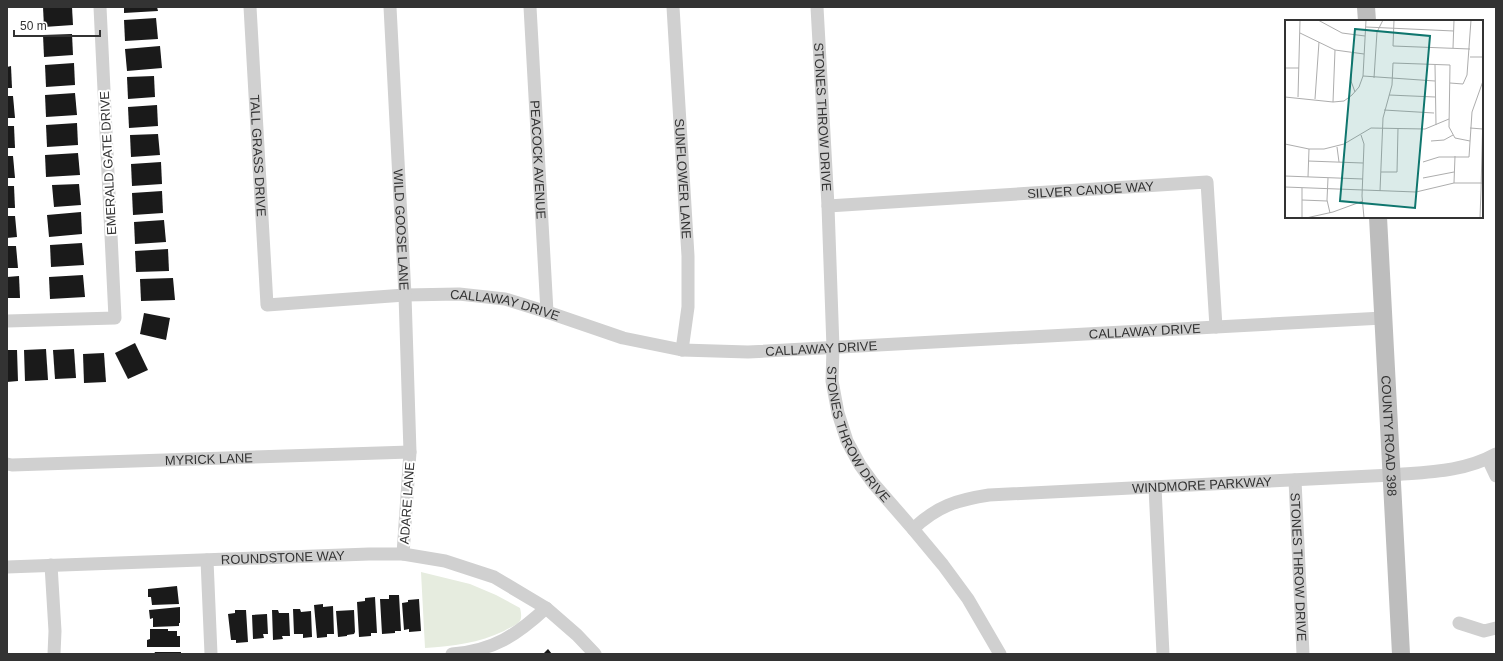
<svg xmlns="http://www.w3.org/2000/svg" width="1503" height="661" font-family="Helvetica,sans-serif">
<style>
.park{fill:#e6ecdf}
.building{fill:#1a1a1a}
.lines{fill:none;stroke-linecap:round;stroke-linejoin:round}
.street{stroke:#d0d0d0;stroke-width:13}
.secondary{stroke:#bdbdbd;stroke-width:18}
.labels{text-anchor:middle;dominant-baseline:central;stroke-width:4;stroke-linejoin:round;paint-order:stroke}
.street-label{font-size:13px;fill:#333;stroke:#fff}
.inset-road{fill:none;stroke:#adadad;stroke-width:1}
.view{fill:#0f766e;fill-opacity:0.15;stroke:#0f766e;stroke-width:2}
.inset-edge{fill:none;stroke:#333;stroke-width:2}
</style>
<rect width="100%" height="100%" fill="#fff"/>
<path class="park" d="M421,572L470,584L496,595L520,608C521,612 522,617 520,621C517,625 509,628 504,631C479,643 453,646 425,648Z"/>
<g class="building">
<polygon points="43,7 72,7 73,25 44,27"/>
<polygon points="124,7 157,7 158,11 124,13"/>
<polygon points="156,18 158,39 125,41 124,20"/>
<polygon points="72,34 73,55 44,57 43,35"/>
<polygon points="160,46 162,68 127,71 125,49"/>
<polygon points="74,63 75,85 46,87 45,65"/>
<polygon points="11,66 12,88 7,88 7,67"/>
<polygon points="154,76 155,97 128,99 127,77"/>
<polygon points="75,93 77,115 46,117 45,95"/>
<polygon points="7,96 13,96 15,118 7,118"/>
<polygon points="157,105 158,126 129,128 128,107"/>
<polygon points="77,123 78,145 47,147 46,125"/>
<polygon points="7,126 14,126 15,148 7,148"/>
<polygon points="158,134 160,155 131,157 130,135"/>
<polygon points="78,153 80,175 46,177 45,155"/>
<polygon points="7,156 13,156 15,178 7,178"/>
<polygon points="161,162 162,184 132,186 131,164"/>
<polygon points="79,184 81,205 54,207 52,185"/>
<polygon points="7,186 14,186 15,208 7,208"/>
<polygon points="162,191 163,213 133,215 132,193"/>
<polygon points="81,212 82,234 49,237 47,215"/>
<polygon points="7,216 15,216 17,237 7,238"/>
<polygon points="164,220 166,242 135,244 134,222"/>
<polygon points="82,243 84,265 51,267 50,245"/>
<polygon points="7,246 16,246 18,268 7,268"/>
<polygon points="168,249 169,271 136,272 135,251"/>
<polygon points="83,275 85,297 50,299 49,277"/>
<polygon points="19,276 20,298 7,298 7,277"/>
<polygon points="173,278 175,300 141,301 140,279"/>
<polygon points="144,313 170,318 166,340 140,334"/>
<polygon points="135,343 148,370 128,379 115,353"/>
<polygon points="46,349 48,380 25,381 24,350"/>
<polygon points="74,349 76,378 55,379 53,350"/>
<polygon points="7,350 17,350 18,381 7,382"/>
<polygon points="104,353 106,382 84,383 83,354"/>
<polygon points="177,586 179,604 152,605 151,597 148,597 148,589"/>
<polygon points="389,595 399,595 401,631 395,631 395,633 382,634 380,599 389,599"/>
<polygon points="375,597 377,633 371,633 371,636 359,637 357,602 365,601 365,598"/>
<polygon points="419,599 421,631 409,632 409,629 404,630 402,603 408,602 408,600"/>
<polygon points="323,604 323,607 333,606 334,634 327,634 327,637 317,638 314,605"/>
<polygon points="180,607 180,623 179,623 179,626 153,627 153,618 150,619 149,610"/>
<polygon points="293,609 300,609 301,612 311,611 312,637 303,638 303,634 294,634"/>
<polygon points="235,610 246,610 248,642 236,643 236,640 231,640 228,614 235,613"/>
<polygon points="272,610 278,610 279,613 289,613 290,636 282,636 283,639 273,640"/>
<polygon points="354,610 355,632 354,634 347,635 347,636 338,637 336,611"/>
<polygon points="267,614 268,634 263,634 264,638 253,639 252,615"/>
<polygon points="150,629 168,629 168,631 177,631 177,636 180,636 180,647 147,647 147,640 150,639"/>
<polygon points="548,649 552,654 543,654"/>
<polygon points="155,652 181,652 181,654 154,654"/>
</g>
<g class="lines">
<g class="street">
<path id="s1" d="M250,7L267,305L405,295L459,294L505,299L547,312L623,338L682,350L748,352L1383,318"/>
<path id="s2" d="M390,7L405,295L410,452L403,554"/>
<path id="s3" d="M530,7L547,312"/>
<path id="s4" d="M673,7L688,256V307L682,350"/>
<path id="s5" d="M817,7L828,206L833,348L832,381L838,413L847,441L860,465L873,483L913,529L943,565L968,599L1000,654"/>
<path id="s6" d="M828,206L1207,182L1216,327"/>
<polyline points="7,321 115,318 100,7"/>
<polyline points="1488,459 1496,476"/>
<path id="s7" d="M7,464L12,465L410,452"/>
<path id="s8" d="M1295,480L1303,654"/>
<polyline points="1155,487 1163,654"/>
<path id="s9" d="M913,529C937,506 957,500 989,495L1392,475C1427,472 1464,472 1496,454"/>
<polyline points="207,560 211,654"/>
<polyline points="51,565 55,631 54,654"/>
<path id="s10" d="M7,567L369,554H403L445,561L494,577L546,608L577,635L595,654"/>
<polyline points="1459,623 1484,631 1496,628"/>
<path d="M452,654C493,651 517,635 546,608"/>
</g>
<g class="secondary">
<polyline points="1366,7 1367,21"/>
<path id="s11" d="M1378,217L1401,654"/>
</g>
</g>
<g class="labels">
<g class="street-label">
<text stroke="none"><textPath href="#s5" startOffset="110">STONES THROW DRIVE</textPath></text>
<text stroke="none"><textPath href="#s1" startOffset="149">TALL GRASS DRIVE</textPath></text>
<text stroke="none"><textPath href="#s3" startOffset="153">PEACOCK AVENUE</textPath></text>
<text transform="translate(108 163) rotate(-93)">EMERALD GATE DRIVE</text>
<text stroke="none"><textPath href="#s4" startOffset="172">SUNFLOWER LANE</textPath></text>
<text stroke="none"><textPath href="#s6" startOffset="263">SILVER CANOE WAY</textPath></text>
<text stroke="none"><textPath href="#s2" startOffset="223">WILD GOOSE LANE</textPath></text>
<text stroke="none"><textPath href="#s1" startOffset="538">CALLAWAY DRIVE</textPath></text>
<text stroke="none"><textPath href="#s1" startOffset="1185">CALLAWAY DRIVE</textPath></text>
<text stroke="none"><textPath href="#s1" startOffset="861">CALLAWAY DRIVE</textPath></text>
<text stroke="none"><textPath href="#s5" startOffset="434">STONES THROW DRIVE</textPath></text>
<text stroke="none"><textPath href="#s11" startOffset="219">COUNTY ROAD 398</textPath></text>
<text stroke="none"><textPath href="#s7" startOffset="202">MYRICK LANE</textPath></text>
<text stroke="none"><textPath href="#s9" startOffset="298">WINDMORE PARKWAY</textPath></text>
<text transform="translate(407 503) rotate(-86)">ADARE LANE</text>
<text stroke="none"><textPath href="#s10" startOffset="276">ROUNDSTONE WAY</textPath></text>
<text stroke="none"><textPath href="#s8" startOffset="87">STONES THROW DRIVE</textPath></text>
</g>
</g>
<g transform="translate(1285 20)">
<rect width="198" height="198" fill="#fff"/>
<path class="inset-road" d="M33,0L57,13L80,16M109,0L108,26L185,29M81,7L169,11M15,13L50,30L79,34M168,28L169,0M67,33L66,61L70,72M185,37H198M150,45L151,105M0,48H14M78,56L150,61M89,58L92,12L98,0M165,63L178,64L182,55L186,0M104,75L150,77M0,77L48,82L59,81L67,75L74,67L78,56L81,0M13,77L15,0M30,79L34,22M48,82L50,30M99,90L149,93M185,108L198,109M76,115L79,124L77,176L79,198M146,121L159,120L168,115M0,124L24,129H39L59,124L86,108L140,109L164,99M52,127L54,142M23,141L78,143M138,142L154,137H184L187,92L198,61M96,152H112L113,108M0,156L78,159M23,157L24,129M43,158L42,180L45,193M138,158L169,152M169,163L170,136M197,164L198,144M0,167L131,172L169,163H198M196,170L198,93M95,171L98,98L107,65L108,43L165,45L164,107L170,118L185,121M17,180L42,181M17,198V168M21,198L48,192L78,181M195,198L196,170"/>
<path class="view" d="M70,9L145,16L130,188L55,181Z"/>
<rect width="198" height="198" class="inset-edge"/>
</g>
<rect width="1503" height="661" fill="none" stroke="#333333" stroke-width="16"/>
<path d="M14 30v6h86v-6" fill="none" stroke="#333333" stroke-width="2"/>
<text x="20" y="30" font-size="12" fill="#333333" stroke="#ffffff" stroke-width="3" paint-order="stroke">50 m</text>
</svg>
